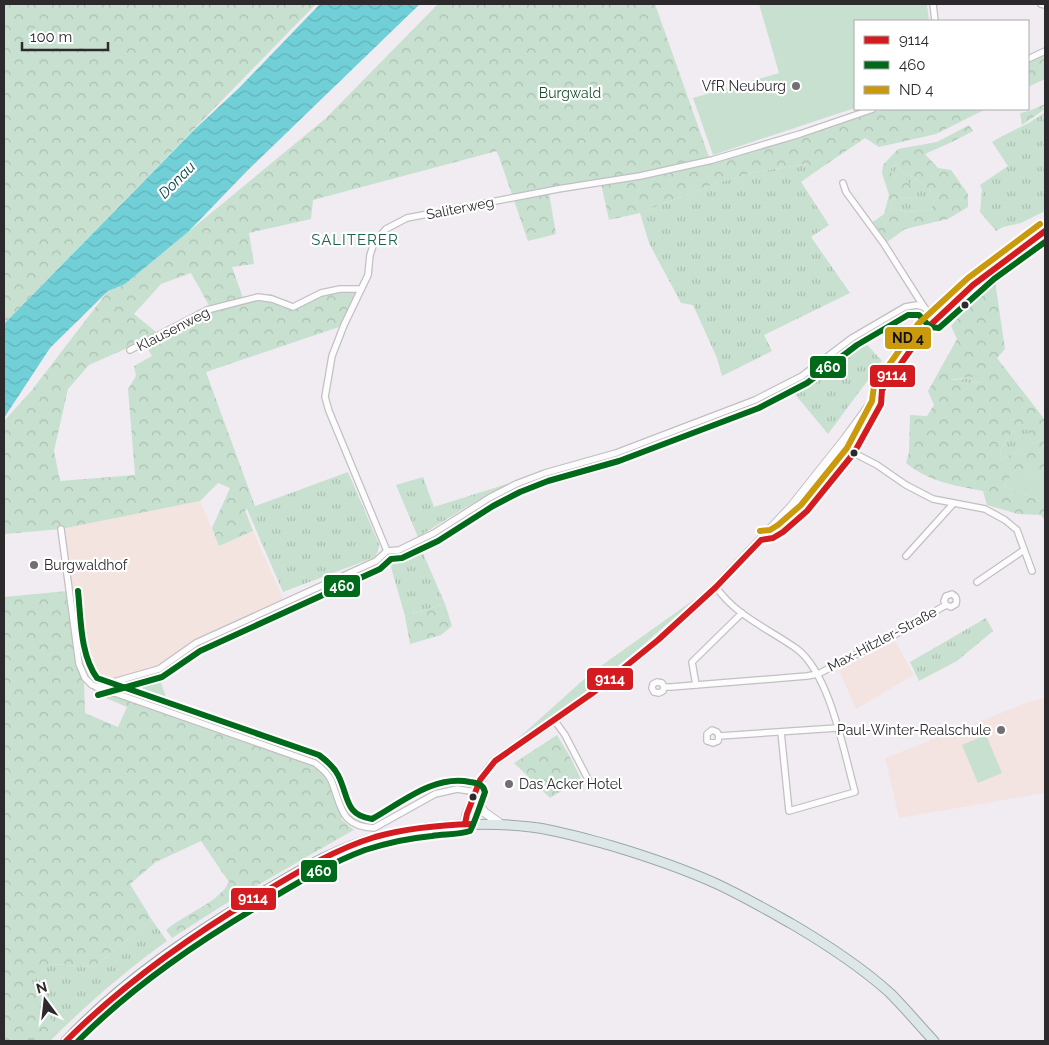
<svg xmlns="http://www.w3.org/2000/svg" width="1049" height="1045" font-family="Raleway,sans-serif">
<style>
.commercial{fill:#f3e4e0}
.education{fill:#f3e4e2}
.grass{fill:url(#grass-tufts)}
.forest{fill:url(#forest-crowns);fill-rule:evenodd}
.green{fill:#c8e0cf}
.water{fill:url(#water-waves)}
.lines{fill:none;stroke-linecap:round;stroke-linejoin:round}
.minor-casing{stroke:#c3bfc4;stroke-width:8}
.secondary-casing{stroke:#c3bfc4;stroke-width:10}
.primary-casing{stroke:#9aa8ab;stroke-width:11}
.minor{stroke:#fdfcfd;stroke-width:5.5}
.secondary{stroke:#fdfcfd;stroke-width:8}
.primary{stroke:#dde7e8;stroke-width:9}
.bus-1-casing{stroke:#fff;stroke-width:10}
.bus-2-casing{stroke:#fff;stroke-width:10}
.bus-3-casing{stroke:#fff;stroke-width:10}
.bus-1{stroke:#d41c20;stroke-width:6}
.bus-2{stroke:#01691a;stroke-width:6}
.bus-3{stroke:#ca9a0c;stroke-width:6}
.poi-dot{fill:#726e73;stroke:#fff;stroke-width:2}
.bus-dot{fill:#2d2a2e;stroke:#fff;stroke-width:2}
.labels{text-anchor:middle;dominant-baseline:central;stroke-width:4.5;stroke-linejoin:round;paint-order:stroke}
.poi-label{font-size:14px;fill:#2d2a2e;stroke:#fff;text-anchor:end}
.park-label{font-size:14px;fill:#1b542f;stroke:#fff}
.street-label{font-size:14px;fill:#2d2a2e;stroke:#fff}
.water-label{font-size:15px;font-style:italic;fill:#034246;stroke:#fff}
.neighbourhood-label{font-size:15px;letter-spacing:1px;fill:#1d644c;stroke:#fff}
.line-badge{stroke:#fff;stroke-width:2}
.badge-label{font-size:14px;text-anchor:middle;font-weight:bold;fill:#fff}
.pale-badge-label{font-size:14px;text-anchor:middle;font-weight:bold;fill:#111}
</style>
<defs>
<pattern id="grass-tufts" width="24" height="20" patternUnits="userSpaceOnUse" patternTransform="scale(1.25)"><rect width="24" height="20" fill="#c8e0cf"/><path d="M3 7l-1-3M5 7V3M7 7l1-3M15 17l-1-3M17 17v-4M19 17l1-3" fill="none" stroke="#acc0b2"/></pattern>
<pattern id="forest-crowns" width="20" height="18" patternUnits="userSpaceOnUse" patternTransform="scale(1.25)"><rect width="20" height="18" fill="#c8e0cf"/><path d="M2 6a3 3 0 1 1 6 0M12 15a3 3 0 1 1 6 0" fill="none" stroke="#acc0b2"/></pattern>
<pattern id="water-waves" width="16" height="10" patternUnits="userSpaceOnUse" patternTransform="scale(1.25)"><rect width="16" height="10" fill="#71d0d7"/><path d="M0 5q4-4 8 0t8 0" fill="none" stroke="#62b3b9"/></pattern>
</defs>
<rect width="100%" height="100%" fill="#f1ecf2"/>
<polygon class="commercial" points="200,501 219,546 253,531 283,599 191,643 157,671 95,684 88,677 82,663 76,638 61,529"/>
<g class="education">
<polygon points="895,641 914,675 856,709 839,670"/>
<polygon points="1045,698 1045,793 899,818 885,758 1029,702"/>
</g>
<g class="grass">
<path d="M1045,112V211L1021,223L1003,227L996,231L980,212L982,190L980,185L1008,166L992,142C1010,131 1029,125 1045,112Z"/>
<polygon points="808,164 815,172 801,182 829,225 811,237 850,293 764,335 772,351 722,376 717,358 693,305 681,303 649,243 640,213 716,183 760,171"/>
<path d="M894,165L899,167L900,171C912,176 924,183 932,192H936L940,195L933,202L931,210L907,212L890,208L892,200L912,197L894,178L890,169Z"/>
<polygon points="861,338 882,361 828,434 789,387"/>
<polygon points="969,377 984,377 983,382 971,383 950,381"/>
<polygon points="876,402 878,404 848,453 811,501 776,533 773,531 843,448"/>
<polygon points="1020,422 1037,442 1000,460 1001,448"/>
<polygon points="348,472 379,544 378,551 375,557 283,592 247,509"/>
<polygon points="423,477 434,507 510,483 463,509 418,537 396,485"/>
<polygon points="419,544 445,604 405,616 388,557"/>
<polygon points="699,596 634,653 585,692 514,742 591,673"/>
<polygon points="986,618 993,631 957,661 919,681 910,662"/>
<path d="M152,920L167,941C128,969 93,999 59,1032L26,978L50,964L94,967Z"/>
</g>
<g class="forest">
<polygon points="4,4 316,4 4,324"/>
<path d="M438,4H655L709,157L708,159L710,164L885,109H986L936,134L879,147L865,138L815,172L807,164L760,171L716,183L640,213L609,220L600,179L548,188L556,234L528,241L497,151L313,200L311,219L249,233L254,264L232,267L243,298L271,294L281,299L280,307C303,311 303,301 321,296C332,292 345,292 357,290L339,327L206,372L255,506L245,510L253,531L219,546L212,528L230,488L218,483L200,501L61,529L4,534V421L32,390L108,291L125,284L325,119ZM191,273L212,311L161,336L134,314L161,284ZM143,341L152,356L134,366L136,376L128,389L135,475L60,481L54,451L68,389L89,365Z"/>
<polygon points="1045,54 1045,79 1028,87 1028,62"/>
<polygon points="1045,104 1045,109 1022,125 1020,113 1029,111"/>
<path d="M969,125L973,131L954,141L925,154L938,168L951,170L968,194V207L948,219L905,229L887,242L873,222L884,214L889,195L882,173L883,165L898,149L937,142ZM894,165L899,167L900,171C912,176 924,183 932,192H936L940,195L933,202L931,210L907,212L890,208L892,200L912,197L916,192L906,179L894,178L890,169Z"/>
<path d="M995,281L1005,349L997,358L1045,420V482L1017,467L1004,486L1045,503V521L1041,515L1018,514L987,505L983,491C956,486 927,481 906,463L909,452L910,415L927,416L934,405L928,391L957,339L951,326L974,299ZM969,377H983V382L971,383L951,380ZM1020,422L1036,442L1000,460L1001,448Z"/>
<path d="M67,591L77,668L84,681L85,713L118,727L127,707L99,695L102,687L157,671L170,709L316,753L331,763L341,780L351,810L371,816V820L364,823C357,822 351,818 346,813L341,819L354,830L350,832L225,904L172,938L166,930C184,914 219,903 229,882L201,841L156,862L130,884L152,920L94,967L50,964L27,978L59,1032L50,1041H4V597Z"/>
<polygon points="445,604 452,626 441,635 410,644 405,616"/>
<polygon points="557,735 569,755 581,779 550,798 514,763"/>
</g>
<g class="green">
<polygon points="759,4 927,4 929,21 855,21 855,108 713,155 693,98 779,73"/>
<polygon points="1017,467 1045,482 1045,503 1004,486"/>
<polygon points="986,735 1002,773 978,783 962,745"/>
</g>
<polygon class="water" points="320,4 420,4 248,170 188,232 125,284 108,291 50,348 4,418 4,324 194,130 239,88"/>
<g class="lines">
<defs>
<g id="minor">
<polyline points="933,4 935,21"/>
<polyline points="1041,4 1045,5"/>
<polyline points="1028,59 1045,51"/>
<polyline points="843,183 846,192 884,244 924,307 935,320"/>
<polyline points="130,350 207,310 258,297 272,299 293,307 321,293 340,289 360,289"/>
<polyline points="854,453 877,465 906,485 933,499 985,509 1005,520 1017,530 1032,571"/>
<path d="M61,529L79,664L85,678L92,685L315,763C321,768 327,772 331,780C342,806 339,826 374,828L435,794L457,789L476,792"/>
<polyline points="761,540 773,538 783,532 807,511 854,453 881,404 882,390"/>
<polyline points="387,551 329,411 325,397 332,356 344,325 368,275 370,255 374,243 386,229 407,218 558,189 640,176 712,160 800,134 873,109"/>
<polyline points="906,556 953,504"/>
<polyline points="977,582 1024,550"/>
<path d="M716,587C736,616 769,629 797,649C830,674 844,753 855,792L789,811L781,732"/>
<polyline points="696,685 692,662 742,613"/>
<polyline points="96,687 159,669 196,643 376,561 387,551 399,550 434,533 489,498 516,484 545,473 616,453 755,400 802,376 852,338 905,307 917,305 924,307"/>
<path d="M664,687L663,691L659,693L654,692L652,688L653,684L657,682L662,683L664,687H671L807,676L818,674L894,635L946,605L951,607L956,604C957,599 957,597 952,594L946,596L944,601L946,605"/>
<polyline points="555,721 565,735 589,781"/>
<polyline points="719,736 718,741 713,743 707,741 707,734 712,730 717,732 719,736 837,728"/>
</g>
<g id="secondary">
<polyline points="475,798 484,812 501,824"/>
<polyline points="465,824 466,815 473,799"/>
<path d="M473,824C475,794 474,784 495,761L594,692L658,640L716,587L791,507L845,439L925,330L973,285L1045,231"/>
</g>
<path id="primary" d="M66,1041C123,980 193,934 265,891C302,869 340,846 382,836C431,825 481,821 531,827C557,830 583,838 609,845C646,856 682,868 717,884C743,896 767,910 792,924C826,944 860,966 890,993C905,1008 919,1025 934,1041"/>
</defs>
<use href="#minor" class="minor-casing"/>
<use href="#secondary" class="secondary-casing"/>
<use href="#primary" class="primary-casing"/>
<use href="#minor" class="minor"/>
<use href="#secondary" class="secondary"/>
<use href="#primary" class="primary"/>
<defs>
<g id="bus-1">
<polyline points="465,824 467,814 480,780 495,761 594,692 658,640 716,587 761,540 773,538 783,532 807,511 854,453 881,404 882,390 925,330 973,285 1045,231"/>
<path d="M66,1041C126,981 193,934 266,891C301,870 336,849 375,837C407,828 440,825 473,824"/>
</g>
<g id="bus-2">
<path d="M78,591C81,619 80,654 97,678L319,755C327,761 334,767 338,775C349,796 344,815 372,819C401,803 435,774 470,782C478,783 483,784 485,792C483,798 472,829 470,831C458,835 444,834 432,836C409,838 387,843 365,850C330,863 299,882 267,901C199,941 134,985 78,1041"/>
<polyline points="98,695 162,677 200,651 380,569 391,559 402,558 438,541 493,506 520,492 548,481 619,461 759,408 807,383 857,345 908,315 919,315 930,327 939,328 994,279 1045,242"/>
</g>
<polyline id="bus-3" points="760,531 770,530 778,525 801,505 847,448 872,401 874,386 918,324 968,278 1040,224"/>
</defs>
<use href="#bus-1" class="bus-1-casing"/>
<use href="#bus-2" class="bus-2-casing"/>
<use href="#bus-3" class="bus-3-casing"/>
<use href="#bus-1" class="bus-1"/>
<use href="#bus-2" class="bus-2"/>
<use href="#bus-3" class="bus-3"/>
</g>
<g class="poi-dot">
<circle cx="796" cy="86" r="5"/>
<circle cx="34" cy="565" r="5"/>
<circle cx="1001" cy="730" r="5"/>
<circle cx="509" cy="784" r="5"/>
</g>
<g class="bus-dot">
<circle cx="965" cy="305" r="4.5"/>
<circle cx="854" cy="453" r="4.5"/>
<circle cx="473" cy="797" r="4.5"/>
</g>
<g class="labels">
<g class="poi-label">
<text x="786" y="86">VfR Neuburg</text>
<text x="44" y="565" text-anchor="start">Burgwaldhof</text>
<text x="991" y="730">Paul-Winter-Realschule</text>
<text x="519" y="784" text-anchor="start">Das Acker Hotel</text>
</g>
<g class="park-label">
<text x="570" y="93">Burgwald</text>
</g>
<g class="street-label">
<text transform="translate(460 208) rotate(-11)">Saliterweg</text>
<text transform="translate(173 329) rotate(-27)">Klausenweg</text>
<text transform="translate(882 639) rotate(-28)">Max-Hitzler-Straße</text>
</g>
<g class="water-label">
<text transform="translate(177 180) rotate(-45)">Donau</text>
</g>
<g class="neighbourhood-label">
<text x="355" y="240">SALITERER</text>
</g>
</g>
<g class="line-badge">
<rect x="884" y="326" width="48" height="24" rx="5" fill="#ca9a0c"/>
<rect x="809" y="355" width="38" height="24" rx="5" fill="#01691a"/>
<rect x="869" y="364" width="47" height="24" rx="5" fill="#d41c20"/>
<rect x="323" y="574" width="38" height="24" rx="5" fill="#01691a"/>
<rect x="586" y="667" width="48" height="24" rx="5" fill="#d41c20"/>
<rect x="300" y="859" width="38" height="24" rx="5" fill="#01691a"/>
<rect x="230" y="887" width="47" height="24" rx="5" fill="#d41c20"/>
</g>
<g class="badge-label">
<text x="828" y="372">460</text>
<text x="892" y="380">9114</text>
<text x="342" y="591">460</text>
<text x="610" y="684">9114</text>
<text x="319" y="876">460</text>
<text x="253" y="903">9114</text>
</g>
<g class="pale-badge-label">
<text x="908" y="343">ND 4</text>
</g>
<rect width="1049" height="1045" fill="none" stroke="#2d2a2e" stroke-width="10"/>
<rect x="854" y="20" width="175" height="90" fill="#ffffff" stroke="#abaaab"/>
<rect x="864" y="36" width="25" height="8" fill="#d41c20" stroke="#abaaab"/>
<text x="899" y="45" font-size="15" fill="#2d2a2e">9114</text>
<rect x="864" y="61" width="25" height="8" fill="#01691a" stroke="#abaaab"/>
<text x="899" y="70" font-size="15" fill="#2d2a2e">460</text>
<rect x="864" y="86" width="25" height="8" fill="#ca9a0c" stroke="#abaaab"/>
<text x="899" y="95" font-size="15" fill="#2d2a2e">ND 4</text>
<g transform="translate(45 1000) rotate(345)" stroke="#ffffff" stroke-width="4" paint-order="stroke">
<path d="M0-4L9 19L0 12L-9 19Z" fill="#2d2a2e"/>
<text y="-8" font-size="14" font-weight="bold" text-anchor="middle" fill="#2d2a2e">N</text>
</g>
<path d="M22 42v8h86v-8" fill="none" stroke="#2d2a2e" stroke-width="2.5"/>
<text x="30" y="42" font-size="15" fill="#2d2a2e" stroke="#ffffff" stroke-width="4" paint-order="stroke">100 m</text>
</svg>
